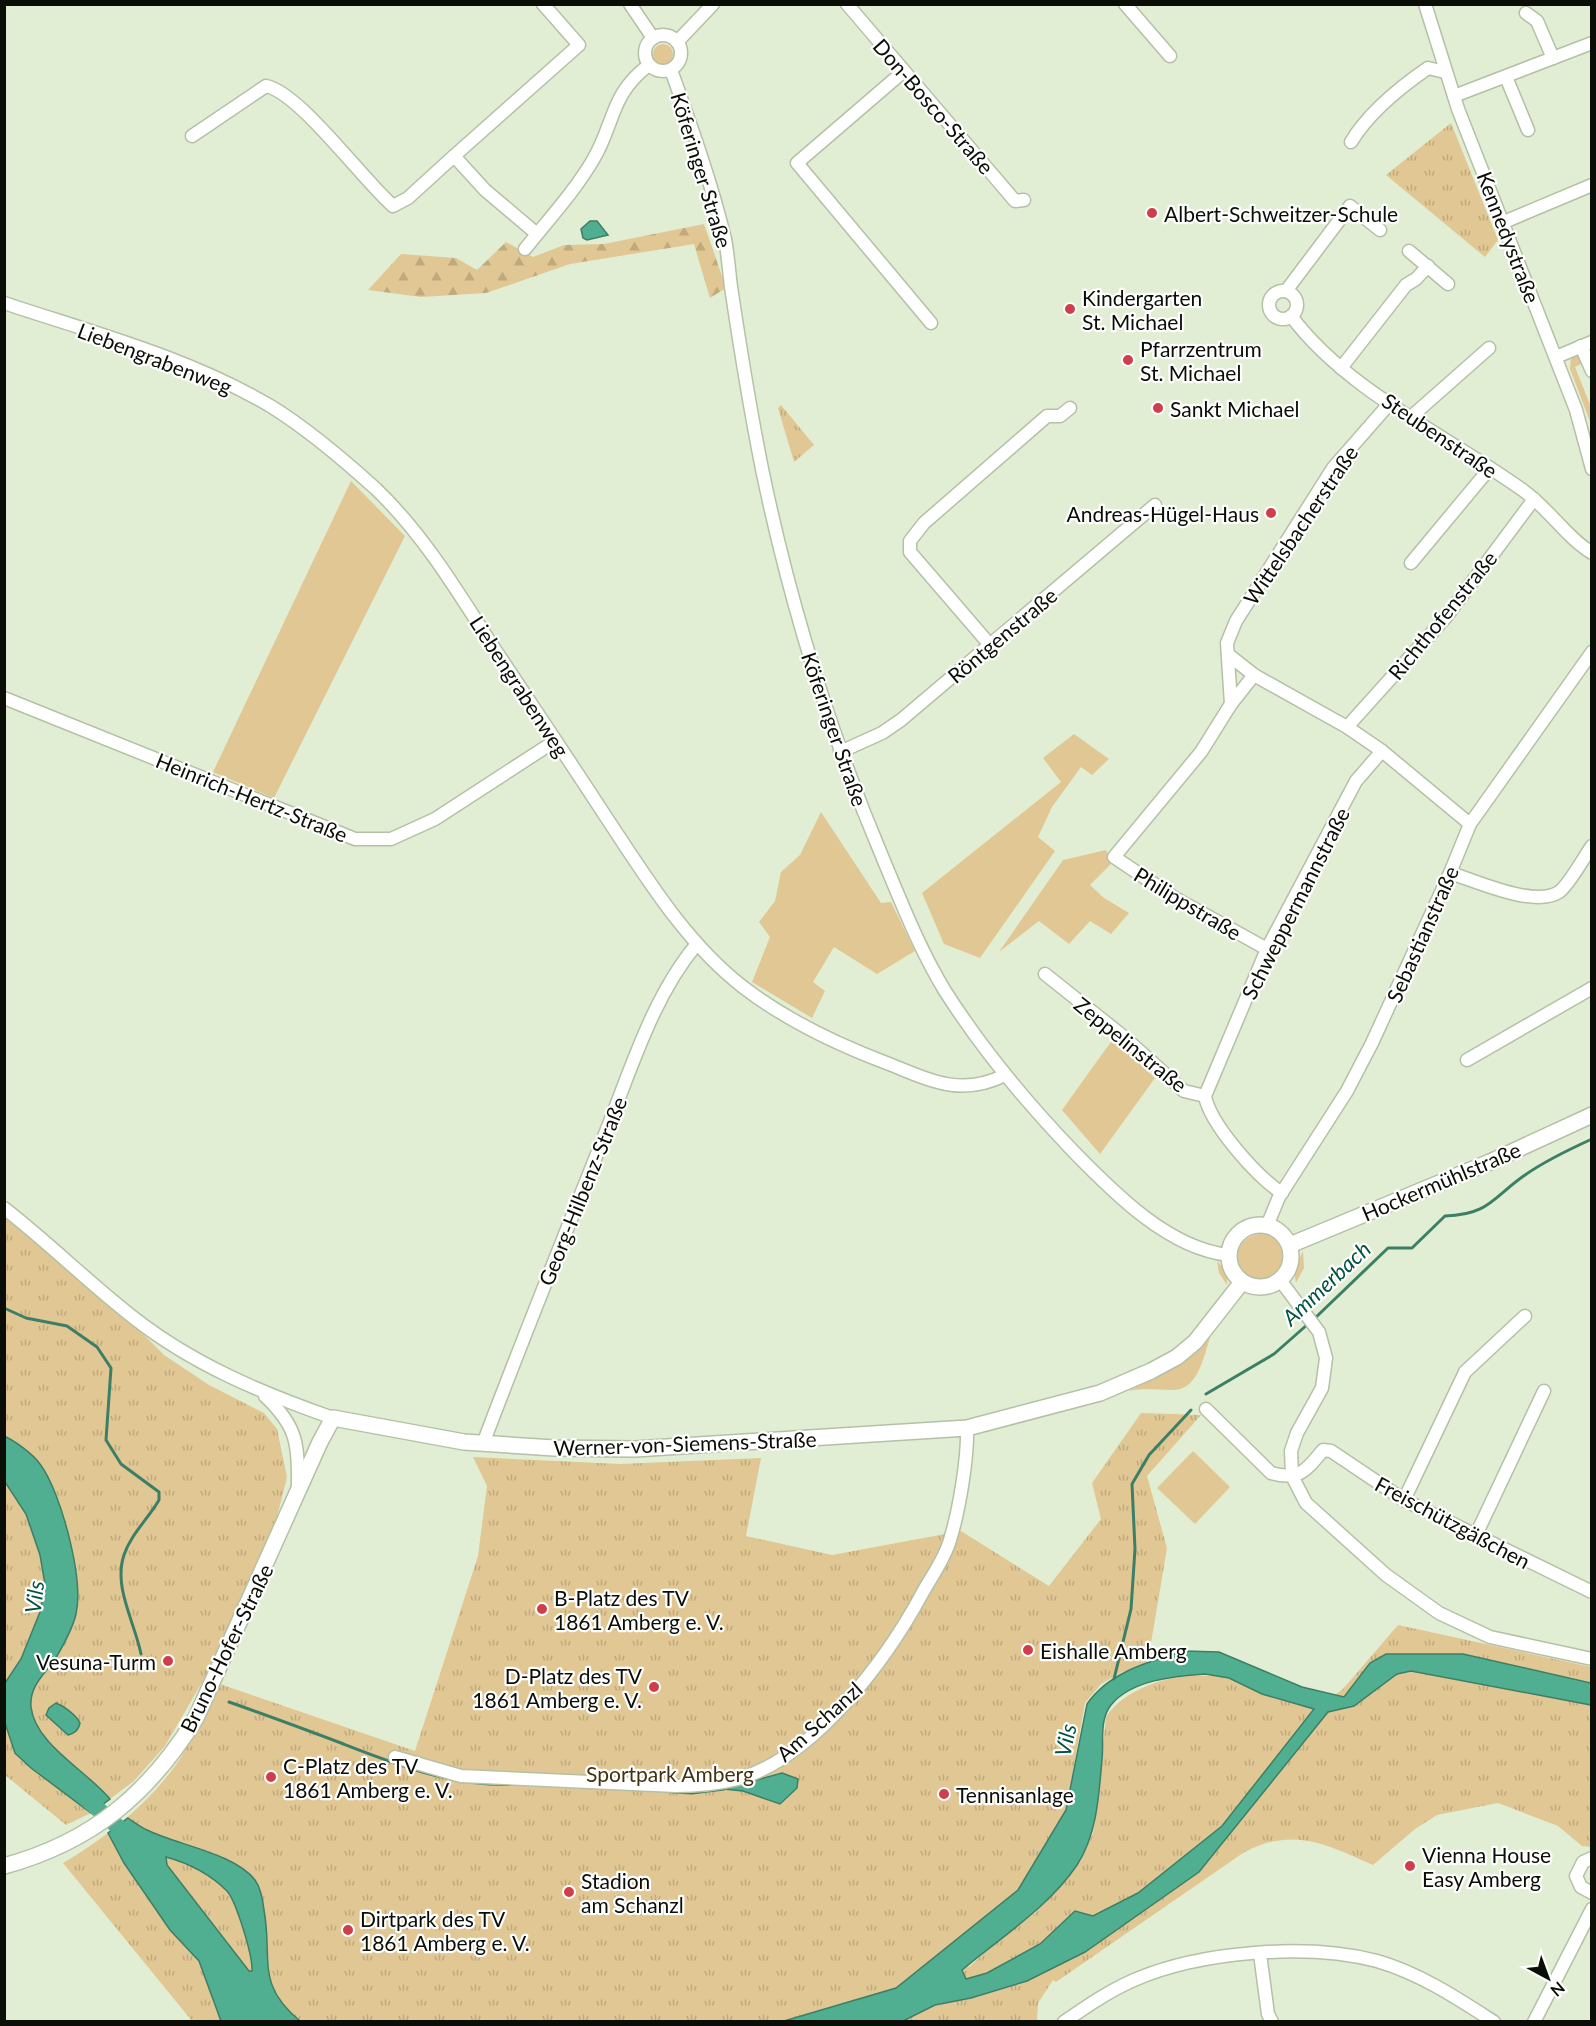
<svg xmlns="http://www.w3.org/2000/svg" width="1596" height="2026" font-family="Lato,sans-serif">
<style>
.grass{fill:#e1c793}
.forest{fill:url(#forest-firs)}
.park{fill:url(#park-tufts)}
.water{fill:#51af91;stroke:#3c7f67;stroke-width:1.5;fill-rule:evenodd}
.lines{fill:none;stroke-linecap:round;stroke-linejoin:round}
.stream{stroke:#3c7f67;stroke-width:3}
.river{stroke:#51af91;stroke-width:16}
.minor-casing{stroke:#b5c0a6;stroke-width:15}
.major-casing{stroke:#b5c0a6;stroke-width:18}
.minor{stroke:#fff;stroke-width:12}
.major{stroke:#fff;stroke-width:15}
.poi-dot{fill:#cf3f4b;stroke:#fff;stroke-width:2}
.labels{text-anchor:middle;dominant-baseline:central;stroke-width:4.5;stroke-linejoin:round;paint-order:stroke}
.street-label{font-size:21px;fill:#0b0e06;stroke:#fff}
.poi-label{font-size:21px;fill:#0b0e06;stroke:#fff;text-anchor:start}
.park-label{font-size:21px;fill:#413211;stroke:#fff}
.water-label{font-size:22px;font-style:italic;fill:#00533f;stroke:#fff}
</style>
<defs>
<pattern id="forest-firs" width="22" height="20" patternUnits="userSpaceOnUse" patternTransform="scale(1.5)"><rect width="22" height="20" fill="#e1c793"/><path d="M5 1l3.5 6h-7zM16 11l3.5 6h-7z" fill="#c0aa7d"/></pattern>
<pattern id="park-tufts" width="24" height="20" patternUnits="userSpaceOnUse" patternTransform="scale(1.5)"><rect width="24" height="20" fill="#e1c793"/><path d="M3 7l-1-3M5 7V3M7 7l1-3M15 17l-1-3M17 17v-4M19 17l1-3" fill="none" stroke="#c0aa7d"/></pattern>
</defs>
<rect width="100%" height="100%" fill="#e2eed3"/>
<g class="grass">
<circle cx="663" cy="54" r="10"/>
<polygon points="1578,354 1585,362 1575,367 1591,407 1591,424 1570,369 1571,358"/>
<polygon points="351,481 405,536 274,798 213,772"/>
<polygon points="1074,734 1109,759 1092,775 1081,767 1052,807 1038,837 1055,851 980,958 944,944 922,893 1061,782 1043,758"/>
<polygon points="821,812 881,903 891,902 915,951 877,974 834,947 813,982 825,991 812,1018 752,982 770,937 759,922 775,901 781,872 800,855"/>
<polygon points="1106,850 1112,863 1090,885 1104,898 1129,913 1111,934 1090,921 1069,944 1039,921 999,952 1063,860"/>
<polygon points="1113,1039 1155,1078 1100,1154 1062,1110"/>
<circle cx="1261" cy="1258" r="24"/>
<polygon points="1303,1251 1304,1268 1296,1283 1294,1271"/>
<polygon points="1217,1261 1227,1272 1227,1285 1219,1273"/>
<path d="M1212,1332C1204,1352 1200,1391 1172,1390C1156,1390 1144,1388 1129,1391L1164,1372Z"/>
<polygon points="1193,1451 1230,1487 1195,1524 1157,1488"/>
</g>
<polygon class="forest" points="704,224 726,288 710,298 694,244 570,264 486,293 421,297 368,290 401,254 456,258 477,270 506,242 533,257 564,245 604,244"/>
<g class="park">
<polygon points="1451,123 1498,240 1485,257 1386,175"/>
<polygon points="781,405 814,445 794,462 778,408"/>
<polygon points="4,1214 131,1322 164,1355 209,1385 264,1413 277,1429 287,1477 276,1521 204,1679 165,1746 134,1781 91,1813 66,1825 5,1775"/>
<path d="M1141,1413L1201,1415L1147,1476L1167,1548L1147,1667L1122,1672L1101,1684L1085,1703L1066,1811L1020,1889L952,1944L969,1967L994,1944L1035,1913L1071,1874L1093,1833L1106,1717C1130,1682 1186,1670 1227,1678C1253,1683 1287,1701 1314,1709L1343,1689L1398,1625L1591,1667V1847L1582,1846L1558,1826L1498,1803L1437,1815L1415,1829L1373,1865C1326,1844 1292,1826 1243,1853L1056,1982L1053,1980L1038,2003L1037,2021H192L63,1863C109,1836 154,1800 183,1754C196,1732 206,1706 217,1683L415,1751L478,1556L487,1486L473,1457L620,1464L761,1458L746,1536L832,1555L961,1531L1049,1586L1101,1519L1092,1483Z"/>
</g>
<g class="water">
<polygon points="590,221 597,221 608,235 587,240 583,238 581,229"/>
<path d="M4,1436C15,1441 33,1454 40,1464C61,1492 84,1579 76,1614C73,1627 64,1644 57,1656C47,1673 29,1684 31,1707C35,1744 87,1771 110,1799L91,1813L31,1768L15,1753L5,1723V1683L21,1659L40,1612L45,1584L40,1555L26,1514L5,1482Z"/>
<path d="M1185,1651L1219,1652L1302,1687L1344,1697L1370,1663L1386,1654H1463L1591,1683V1705L1411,1671L1397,1674L1354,1706L1328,1712L1199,1872L1085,1952L1027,1981L971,1998L935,2005L903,2021H784L896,1988L1018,1890L1066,1810L1087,1704C1109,1672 1148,1662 1185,1651ZM1205,1674L1229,1678L1262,1694L1314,1709L1222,1826L1138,1893L1093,1916L1075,1911L1040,1944L987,1973L966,1979L962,1970C1000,1938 1049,1907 1077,1865C1097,1835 1099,1794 1102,1759C1104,1742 1099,1720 1111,1705C1131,1680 1175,1676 1205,1674Z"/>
<path d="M56,1703C64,1706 76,1715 80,1723C78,1731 75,1733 68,1735L46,1715L49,1708Z"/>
<polygon points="782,1773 798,1779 797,1788 780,1804 743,1791 724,1789"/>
<path d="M128,1818C134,1822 140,1827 147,1830C177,1845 234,1853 255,1880C260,1887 263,1901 264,1910C273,1960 255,1984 300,2021H221L199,1961L170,1930L124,1863L108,1833ZM166,1857C188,1863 211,1875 227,1891C236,1901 253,1956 252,1971H249L167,1865Z"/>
</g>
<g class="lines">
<g class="stream">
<path d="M4,1308L26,1318L67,1326L97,1347L111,1368L106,1440L121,1464L159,1492V1500C148,1519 131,1534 124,1555C113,1587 135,1623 141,1654"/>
<path d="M1313,1320L1388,1248H1412L1445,1216C1489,1215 1493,1197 1525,1175C1545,1161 1570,1149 1592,1139"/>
<polyline points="1206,1394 1274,1354 1308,1324"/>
<polyline points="1114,1679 1131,1609 1135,1549 1132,1484 1149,1455 1191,1410"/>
<path d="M229,1702C266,1715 304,1729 341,1743C400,1766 455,1788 519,1784"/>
<polyline points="672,1792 692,1793 724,1789"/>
</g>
<polyline class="river" points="82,1795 134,1841"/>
<defs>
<g id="minor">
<polyline points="630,4 653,38"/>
<polyline points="847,4 1015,201 1024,200"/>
<polyline points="1125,4 1170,56"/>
<polyline points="1425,4 1458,109 1576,410 1592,469"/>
<polyline points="1526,13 1537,21 1553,58"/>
<circle cx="663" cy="53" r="18"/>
<polyline points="677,42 713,4"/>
<path d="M671,70C691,126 711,181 725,239C728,255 729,271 731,287C740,347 750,409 762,469C790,604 830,734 884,861C902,904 920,950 945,991C982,1049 1025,1101 1073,1151C1114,1193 1169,1249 1229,1255"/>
<polyline points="904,71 797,163 931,323"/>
<polyline points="1506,77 1528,130"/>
<polyline points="1454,96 1592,43"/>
<path d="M192,136L266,86C300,93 362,179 393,206L408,198L454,156"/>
<path d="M1351,142C1369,112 1399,88 1428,68L1445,72"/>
<polyline points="1504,222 1592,185"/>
<polyline points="537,234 485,190 454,156 579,45 543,4"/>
<path d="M525,249C549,219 574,192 593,160C615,123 610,94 649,65"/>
<polyline points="1409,251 1448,284"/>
<polyline points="1286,291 1350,206 1380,230"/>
<circle cx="1283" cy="305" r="14"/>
<path d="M4,303C94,333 190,358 272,407C309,430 344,460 376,489C421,532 455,587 488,639C527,698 567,757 606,817C646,877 685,942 743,987C786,1020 834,1043 884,1062C928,1079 959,1098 1005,1075"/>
<path d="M1291,316C1348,392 1448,436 1524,491C1549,509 1566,537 1592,553"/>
<polyline points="1581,346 1592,371"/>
<polyline points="1556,357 1592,342"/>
<polyline points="1341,368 1406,285 1416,279 1428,266"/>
<polyline points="1412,416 1489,348"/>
<polyline points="1411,563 1490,468"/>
<polyline points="990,645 910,552 910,541 924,523 1047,416 1060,416 1070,408"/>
<polyline points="1230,656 1254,675 1231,704 1227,643 1236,621 1333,468 1390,403"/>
<polyline points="1254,675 1347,727 1382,751 1470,824"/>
<polyline points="4,698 355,839 391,839 435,819 555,741"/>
<polyline points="1231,704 1201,752 1114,857 1175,898 1267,949"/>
<polyline points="1347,727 1446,617 1534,499"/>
<polyline points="840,752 882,733 901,720 1155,505"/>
<path d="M1450,873C1477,881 1534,908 1559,892C1569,885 1584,857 1592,846"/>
<path d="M1045,974L1124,1037L1184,1091L1205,1096C1210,1124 1257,1177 1282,1193"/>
<polyline points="1467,1060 1592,988"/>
<polyline points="1205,1096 1267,949 1356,781 1382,751"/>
<path d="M4,1208C49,1243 89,1283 134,1318C194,1365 262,1393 333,1418"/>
<polyline points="1267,1226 1279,1197 1347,1091 1372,1043 1450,873 1470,824 1592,652"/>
<polyline points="1280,1280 1319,1332 1326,1358 1322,1388 1297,1433 1291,1451 1292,1476 1306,1503 1386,1575 1439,1613 1490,1637 1592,1659"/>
<path d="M265,1396C298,1427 298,1444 298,1488"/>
<path d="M1206,1409L1271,1473C1299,1481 1306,1471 1323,1450L1331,1451L1404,1500L1592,1592"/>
<path d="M483,1444C522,1340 564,1237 605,1134C631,1070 652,998 696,945"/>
<polyline points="1404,1500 1465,1372 1525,1316"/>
<polyline points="1475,1537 1544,1391"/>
<path d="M395,1757L461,1776L676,1786C697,1786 718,1784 738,1779C815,1757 887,1659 923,1592C932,1576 945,1558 950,1540C959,1511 968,1458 967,1428"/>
<polyline points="1592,1858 1583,1862 1576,1876 1581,1887 1592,1893"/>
<polyline points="1260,1954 1268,2014 1272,2022"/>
<path d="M1064,2022C1087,2006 1109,1991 1134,1980C1201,1951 1307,1943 1377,1961C1419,1973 1457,1998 1494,2022"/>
<polyline points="1534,2022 1592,1909"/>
</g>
<g id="major">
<circle cx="1260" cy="1256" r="31"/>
<polyline points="1290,1245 1490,1162 1592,1115"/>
<path d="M4,1866C92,1842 149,1794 196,1718L320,1442L333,1418L464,1442L554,1448L635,1449L967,1428L1100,1393L1151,1371L1177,1357L1195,1342L1242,1282"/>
</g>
</defs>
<use href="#minor" class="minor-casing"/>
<use href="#major" class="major-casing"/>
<use href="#minor" class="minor"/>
<use href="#major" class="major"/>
</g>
<g class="poi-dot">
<circle cx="1152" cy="213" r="6"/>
<circle cx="1070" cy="309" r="6"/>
<circle cx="1128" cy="360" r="6"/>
<circle cx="1158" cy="408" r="6"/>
<circle cx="1271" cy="513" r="6"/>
<circle cx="542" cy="1609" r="6"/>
<circle cx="1028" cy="1650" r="6"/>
<circle cx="168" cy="1661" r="6"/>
<circle cx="654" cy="1687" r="6"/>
<circle cx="271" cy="1777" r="6"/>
<circle cx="944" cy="1794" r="6"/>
<circle cx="1410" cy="1866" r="6"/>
<circle cx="569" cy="1892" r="6"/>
<circle cx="348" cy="1930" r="6"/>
</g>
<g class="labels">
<g class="street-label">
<text transform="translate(934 106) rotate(49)">Don-Bosco-Straße</text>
<text transform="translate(702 170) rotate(73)">Köferinger Straße</text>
<text transform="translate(1509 237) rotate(69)">Kennedystraße</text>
<text transform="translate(155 358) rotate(21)">Liebengrabenweg</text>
<text transform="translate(1440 435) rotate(34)">Steubenstraße</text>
<text transform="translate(1300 525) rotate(-56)">Wittelsbacherstraße</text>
<text transform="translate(1442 615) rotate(-51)">Richthofenstraße</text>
<text transform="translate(1002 635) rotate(-40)">Röntgenstraße</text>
<text transform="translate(520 686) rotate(57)">Liebengrabenweg</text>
<text transform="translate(835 729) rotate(71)">Köferinger Straße</text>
<text transform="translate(252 797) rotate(22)">Heinrich-Hertz-Straße</text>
<text transform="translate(1188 903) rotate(31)">Philippstraße</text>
<text transform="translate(1295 903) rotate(-63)">Schweppermannstraße</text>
<text transform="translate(1422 934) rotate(-66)">Sebastianstraße</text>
<text transform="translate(1131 1044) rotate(39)">Zeppelinstraße</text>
<text transform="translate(1441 1181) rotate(-23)">Hockermühlstraße</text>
<text transform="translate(582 1191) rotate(-68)">Georg-Hilbenz-Straße</text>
<text transform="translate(685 1443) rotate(-2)">Werner-von-Siemens-Straße</text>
<text transform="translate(1453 1522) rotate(28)">Freischützgäßchen</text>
<text transform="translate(226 1648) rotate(-64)">Bruno-Hofer-Straße</text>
<text transform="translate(819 1721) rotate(-42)">Am Schanzl</text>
</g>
<g class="poi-label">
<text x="1164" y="213">Albert-Schweitzer-Schule</text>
<text x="1082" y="297">Kindergarten<tspan x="1082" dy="24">St. Michael</tspan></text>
<text x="1140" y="348">Pfarrzentrum<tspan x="1140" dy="24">St. Michael</tspan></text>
<text x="1170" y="408">Sankt Michael</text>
<text x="1259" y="513" text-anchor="end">Andreas-Hügel-Haus</text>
<text x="554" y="1597">B-Platz des TV<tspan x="554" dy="24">1861 Amberg e. V.</tspan></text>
<text x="1040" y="1650">Eishalle Amberg</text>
<text x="156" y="1661" text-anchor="end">Vesuna-Turm</text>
<text x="642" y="1675" text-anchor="end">D-Platz des TV<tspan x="642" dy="24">1861 Amberg e. V.</tspan></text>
<text x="283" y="1765">C-Platz des TV<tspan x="283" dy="24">1861 Amberg e. V.</tspan></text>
<text x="956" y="1794">Tennisanlage</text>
<text x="1422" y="1854">Vienna House<tspan x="1422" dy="24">Easy Amberg</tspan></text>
<text x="581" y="1880">Stadion<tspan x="581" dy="24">am Schanzl</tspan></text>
<text x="360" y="1918">Dirtpark des TV<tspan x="360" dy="24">1861 Amberg e. V.</tspan></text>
</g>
<g class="park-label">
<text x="670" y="1773">Sportpark Amberg</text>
</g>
<g class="water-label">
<text transform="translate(1326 1283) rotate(-43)">Ammerbach</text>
<text transform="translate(34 1597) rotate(-83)">Vils</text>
<text transform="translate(1065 1740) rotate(-78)">Vils</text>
</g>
</g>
<rect width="1596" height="2026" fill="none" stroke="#0b0e06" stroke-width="12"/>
<g transform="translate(1548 1978) rotate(139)" stroke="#ffffff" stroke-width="4.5" paint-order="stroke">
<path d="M0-4.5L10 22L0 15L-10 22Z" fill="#0b0e06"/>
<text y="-9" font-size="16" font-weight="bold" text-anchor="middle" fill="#0b0e06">N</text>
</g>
</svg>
